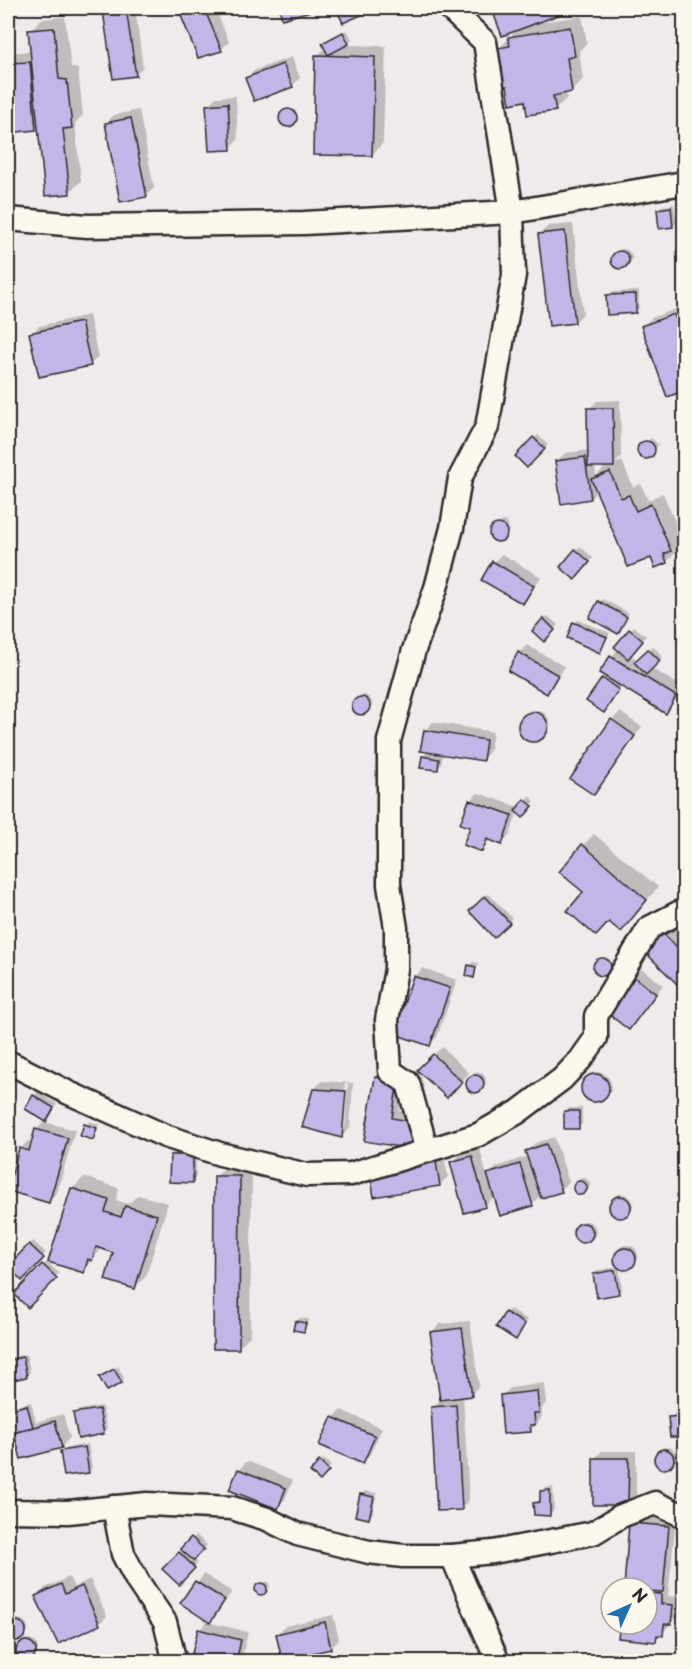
<svg xmlns="http://www.w3.org/2000/svg" width="692" height="1669" font-family="'Playpen Sans',sans-serif">
<style>
.shadow{fill:#0003;fill-rule:evenodd}
.building{fill:#c2b6e8;stroke:#2b2b2b;stroke-width:1.5}
.lines{fill:none;stroke-linecap:round;stroke-linejoin:round}
.street-casing{stroke:#2b2b2b;stroke-width:27}
.street{stroke:#fbf7ec;stroke-width:22}
</style>
<rect width="100%" height="100%" fill="#f0eaeb"/>
<filter id="ink" filterUnits="userSpaceOnUse"><feTurbulence type="fractalNoise" baseFrequency=".0167" numOctaves="2"/><feDisplacementMap in="SourceGraphic" scale="12" xChannelSelector="R" yChannelSelector="G"/><feConvolveMatrix kernelMatrix="1 2 1 2 8 2 1 2 1" color-interpolation-filters="sRGB"/></filter>
<g filter="url(#ink)">
<g class="shadow">
<polygon points="109,8 135,8 143,67 135,75 105,11"/>
<polygon points="180,8 215,8 229,42 221,50 199,56"/>
<polygon points="499,8 573,8 535,23 582,16 587,43 579,51 583,79 572,91 566,92 567,98 555,109 526,100 508,84 499,70 503,66 500,48 519,27 495,12"/>
<polygon points="65,17 71,67 78,69 83,115 75,123 81,181 69,193 39,125 35,129 8,131 8,53 32,51 30,31 41,19"/>
<polygon points="347,30 352,39 346,45 386,46 383,143 372,155 317,56 326,47 324,43 327,40"/>
<polygon points="292,57 300,78 292,86 247,78 255,70"/>
<polygon points="236,96 238,140 230,148 208,105 216,97"/>
<circle cx="290" cy="117" r="8"/>
<polygon points="139,110 154,188 146,196 106,123 114,115"/>
<polygon points="674,204 677,222 673,226 658,209 662,206"/>
<polygon points="573,224 583,314 575,322 540,234 548,226"/>
<circle cx="623" cy="258" r="9"/>
<polygon points="639,291 639,308 636,312 608,296 611,292"/>
<path d="M682,307L684,389L668,395L643,327L651,318ZM681,310L682,313L650,324V321Z"/>
<polygon points="89,315 98,357 90,365 31,334 39,326"/>
<path d="M620,400L621,457L615,464L622,461L633,487L641,484L648,500L663,493L682,538L676,543L678,550L667,562L656,566L652,556L598,490L590,498L557,461L565,453L589,450V409L597,401ZM595,465H607L596,476Z"/>
<polygon points="538,435 548,445 527,466 517,456"/>
<polygon points="651,438 658,444 655,452 648,457 640,453 639,449"/>
<polygon points="502,521 507,522 509,531 498,540 495,540 491,531"/>
<polygon points="580,546 593,558 578,574 562,566"/>
<polygon points="502,554 541,577 523,603 494,562"/>
<polygon points="603,599 629,613 621,628 600,602"/>
<polygon points="548,616 558,625 544,640 534,631"/>
<polygon points="578,620 610,633 600,651 575,623"/>
<polygon points="634,626 646,636 630,655 638,660 653,646 663,657 651,668 681,686 684,682 684,696 681,692 666,712 622,685 607,708 588,701 606,676 611,657 619,649 617,647"/>
<polygon points="527,645 565,667 547,692 519,653"/>
<polygon points="684,649 684,664 678,654"/>
<circle cx="363" cy="704" r="9"/>
<circle cx="535" cy="725" r="15"/>
<polygon points="620,712 642,727 594,793 612,720"/>
<polygon points="433,722 493,732 490,751 482,760 443,753 441,765 437,769 423,757 428,751 425,730"/>
<polygon points="478,793 519,807 529,796 535,801 527,812 518,811 510,835 502,843 491,839 482,850 471,826 470,801"/>
<polygon points="594,834 658,887 632,918 585,892 583,845"/>
<polygon points="489,894 512,918 494,936 471,911"/>
<polygon points="671,925 684,939 684,988 646,951"/>
<circle cx="604" cy="965" r="8"/>
<polygon points="473,962 479,963 473,976 469,966"/>
<polygon points="423,968 457,980 437,1037 429,1045 395,1033 415,976"/>
<polygon points="642,969 663,985 629,1028 634,977"/>
<polygon points="442,1047 469,1073 447,1096 419,1070"/>
<polygon points="384,1069 406,1073 399,1111 422,1115 418,1139 410,1147 366,1140 376,1078"/>
<circle cx="597" cy="1086" r="14"/>
<circle cx="477" cy="1081" r="9"/>
<path d="M322,1081L353,1083L350,1128L342,1136L314,1089ZM345,1083L348,1084L345,1128H342Z"/>
<polygon points="8,1085 11,1086 8,1096"/>
<polygon points="38,1092 57,1104 50,1117 45,1122 75,1130 57,1193 48,1201 8,1190 8,1163 16,1165 20,1149 28,1141 33,1142 36,1130 46,1120 34,1096"/>
<polygon points="569,1108 582,1108 582,1124 579,1127 565,1112"/>
<polygon points="89,1121 99,1124 92,1139 82,1135"/>
<polygon points="554,1137 569,1182 561,1190 541,1195 532,1204 495,1196 485,1206 452,1163 460,1155 480,1149 487,1176 497,1167 528,1156 527,1151 535,1143"/>
<polygon points="175,1152 196,1152 196,1177 192,1181 171,1155"/>
<polygon points="444,1155 448,1177 439,1185 372,1173"/>
<polygon points="227,1165 252,1165 250,1336 238,1348 216,1177"/>
<polygon points="84,1177 119,1188 116,1200 128,1204 138,1195 168,1203 146,1276 135,1287 115,1252 102,1248 83,1272 72,1189"/>
<circle cx="583" cy="1185" r="7"/>
<circle cx="622" cy="1205" r="11"/>
<circle cx="586" cy="1231" r="10"/>
<polygon points="33,1241 46,1253 22,1278 9,1266"/>
<circle cx="627" cy="1256" r="11"/>
<polygon points="47,1262 59,1273 28,1305 17,1293"/>
<polygon points="619,1267 622,1289 618,1293 594,1274 598,1270"/>
<polygon points="510,1309 528,1320 516,1338 506,1313"/>
<polygon points="300,1318 309,1319 304,1330 296,1322"/>
<polygon points="470,1321 479,1386 471,1394 463,1395 469,1500 461,1508 432,1408 441,1399 432,1332 440,1324"/>
<polygon points="27,1354 30,1372 27,1376 8,1379 8,1358"/>
<polygon points="118,1366 124,1378 121,1382 101,1377"/>
<polygon points="545,1383 546,1403 542,1408 542,1416 538,1423 530,1431 502,1396 510,1388"/>
<polygon points="31,1402 36,1422 63,1414 70,1438 62,1446 22,1457 16,1433 20,1429 13,1430 8,1437 8,1409 8,1411 12,1407"/>
<polygon points="102,1406 107,1429 103,1432 75,1414 79,1410"/>
<polygon points="684,1409 684,1435 671,1435 670,1418 678,1410"/>
<polygon points="341,1410 382,1428 370,1454 362,1462 333,1418"/>
<polygon points="88,1444 92,1468 88,1471 61,1451 65,1448"/>
<circle cx="667" cy="1457" r="10"/>
<polygon points="602,1451 636,1451 636,1495 628,1503 594,1459"/>
<polygon points="324,1459 331,1466 320,1479 312,1471"/>
<polygon points="247,1461 293,1480 285,1499 277,1507 239,1470"/>
<polygon points="553,1487 554,1510 550,1514 535,1503 541,1499 541,1492 545,1488"/>
<polygon points="365,1491 377,1493 372,1514 369,1518 361,1494"/>
<polygon points="639,1515 676,1519 668,1596 680,1597 678,1615 656,1640 621,1624 647,1624 647,1588 627,1588 631,1523"/>
<polygon points="196,1535 207,1545 194,1559 198,1563 179,1583 165,1569"/>
<polygon points="204,1574 232,1592 208,1622 248,1632 241,1662 192,1661 199,1630 209,1620 183,1603"/>
<polygon points="69,1577 74,1587 90,1579 107,1616 99,1624 59,1642 37,1596 45,1588"/>
<polygon points="268,1581 270,1587 259,1592 257,1586"/>
<polygon points="333,1615 339,1639 331,1647 277,1634 285,1626"/>
<circle cx="18" cy="1629" r="10"/>
<circle cx="28" cy="1649" r="10"/>
</g>
<g class="building">
<polygon points="126,8 136,76 113,79 103,11"/>
<polygon points="178,8 204,8 222,51 198,58"/>
<polygon points="279,8 313,8 314,10 282,19"/>
<polygon points="336,8 377,8 343,23"/>
<polygon points="504,8 577,8 502,36 493,12"/>
<polygon points="570,27 575,56 567,58 572,92 553,96 556,111 527,115 525,101 510,104 507,86 501,87 498,70 502,69 498,48 510,46 508,37"/>
<polygon points="54,28 59,79 67,80 72,128 63,129 70,194 45,196 28,30"/>
<polygon points="343,32 349,44 328,55 322,43"/>
<polygon points="315,55 375,57 372,156 313,155"/>
<polygon points="30,62 36,130 8,133 8,63"/>
<polygon points="283,64 293,87 254,101 245,78"/>
<polygon points="228,103 231,150 209,151 206,105"/>
<circle cx="288" cy="118" r="9"/>
<polygon points="131,118 147,197 120,202 105,123"/>
<polygon points="671,207 673,227 659,229 657,209"/>
<polygon points="565,231 575,323 549,326 538,234"/>
<circle cx="620" cy="260" r="9"/>
<polygon points="636,294 636,313 607,315 606,295"/>
<polygon points="674,314 684,342 684,391 667,397 641,326"/>
<polygon points="81,322 91,366 39,377 29,333"/>
<polygon points="587,408 613,408 614,467 588,467"/>
<polygon points="533,437 545,449 527,468 515,456"/>
<circle cx="646" cy="450" r="9"/>
<polygon points="585,457 591,499 561,504 555,461"/>
<polygon points="610,472 621,498 629,495 636,511 651,504 671,551 664,554 667,563 655,568 651,558 628,567 591,479"/>
<circle cx="498" cy="533" r="9"/>
<polygon points="575,549 590,562 575,580 560,567"/>
<polygon points="492,561 534,586 523,604 481,580"/>
<polygon points="598,601 627,617 618,634 589,618"/>
<polygon points="543,618 555,630 544,642 532,631"/>
<polygon points="573,622 607,637 600,653 567,638"/>
<polygon points="629,629 643,641 628,659 614,647"/>
<polygon points="648,649 660,661 646,675 634,662"/>
<polygon points="518,652 558,675 547,694 508,671"/>
<polygon points="610,656 676,696 666,714 599,673"/>
<polygon points="602,678 619,690 604,713 586,701"/>
<circle cx="361" cy="706" r="9"/>
<circle cx="533" cy="727" r="15"/>
<polygon points="611,719 635,736 594,795 570,779"/>
<polygon points="424,730 486,740 483,761 420,751"/>
<polygon points="422,756 439,759 438,770 420,768"/>
<polygon points="524,799 533,806 523,818 515,811"/>
<polygon points="469,800 512,815 502,845 487,839 482,852 463,845 470,827 460,824"/>
<polygon points="582,844 647,900 621,932 609,922 596,936 567,911 583,892 559,872"/>
<polygon points="485,896 510,923 494,938 469,911"/>
<polygon points="662,932 684,954 684,991 644,951"/>
<circle cx="602" cy="967" r="9"/>
<polygon points="468,965 476,967 474,978 466,976"/>
<polygon points="413,976 450,988 430,1046 394,1034"/>
<polygon points="633,976 656,994 629,1030 606,1012"/>
<polygon points="433,1054 462,1082 447,1098 417,1070"/>
<circle cx="595" cy="1088" r="14"/>
<circle cx="475" cy="1084" r="9"/>
<polygon points="375,1077 398,1081 392,1118 415,1122 411,1149 364,1141"/>
<polygon points="313,1089 346,1091 342,1138 302,1127"/>
<polygon points="33,1095 54,1108 46,1122 25,1109"/>
<rect x="564" y="1111" width="15" height="18"/>
<polygon points="84,1124 97,1128 93,1140 80,1136"/>
<polygon points="35,1129 68,1138 49,1203 8,1191 8,1172 12,1174 19,1148 29,1151"/>
<polygon points="546,1144 562,1192 541,1198 525,1151"/>
<polygon points="170,1155 193,1155 193,1183 169,1182"/>
<polygon points="472,1156 486,1207 464,1213 450,1162"/>
<polygon points="436,1162 440,1186 374,1197 370,1173"/>
<polygon points="520,1164 533,1206 500,1216 487,1174"/>
<polygon points="214,1176 240,1176 239,1349 213,1349"/>
<circle cx="580" cy="1188" r="7"/>
<polygon points="71,1188 109,1200 105,1212 121,1217 125,1206 157,1215 135,1289 105,1280 113,1253 96,1247 92,1261 88,1259 84,1273 48,1262"/>
<circle cx="620" cy="1207" r="11"/>
<circle cx="583" cy="1233" r="10"/>
<polygon points="29,1244 44,1258 22,1281 8,1266"/>
<circle cx="625" cy="1259" r="11"/>
<polygon points="42,1264 57,1278 28,1308 14,1294"/>
<polygon points="615,1270 619,1294 597,1298 593,1274"/>
<polygon points="505,1312 525,1324 516,1340 496,1327"/>
<polygon points="295,1321 306,1323 304,1332 293,1330"/>
<polygon points="462,1328 472,1396 440,1400 430,1332"/>
<polygon points="23,1357 27,1377 8,1381 8,1360"/>
<polygon points="114,1369 122,1383 107,1391 99,1377"/>
<polygon points="537,1391 539,1413 534,1413 535,1425 530,1425 531,1432 503,1434 500,1395"/>
<polygon points="27,1405 33,1427 13,1432 8,1410"/>
<polygon points="456,1405 462,1510 437,1511 431,1407"/>
<polygon points="99,1409 104,1434 78,1439 73,1413"/>
<polygon points="684,1416 684,1437 670,1437 668,1417"/>
<polygon points="332,1417 375,1436 363,1464 319,1445"/>
<polygon points="55,1421 62,1448 21,1459 14,1433"/>
<polygon points="85,1447 89,1473 64,1476 60,1451"/>
<circle cx="664" cy="1459" r="10"/>
<polygon points="593,1458 629,1458 628,1505 593,1505"/>
<polygon points="319,1461 329,1471 320,1481 310,1472"/>
<polygon points="238,1469 286,1488 278,1509 229,1490"/>
<polygon points="550,1490 550,1516 534,1515 533,1503 540,1502 540,1491"/>
<polygon points="360,1494 374,1497 369,1519 355,1516"/>
<polygon points="629,1523 669,1526 663,1592 647,1591 647,1588 624,1588"/>
<polygon points="191,1537 204,1549 194,1561 180,1549"/>
<polygon points="179,1552 195,1568 179,1585 162,1569"/>
<polygon points="195,1581 225,1600 210,1623 180,1603"/>
<circle cx="261" cy="1589" r="6"/>
<polygon points="61,1584 65,1594 82,1586 100,1625 58,1644 35,1596"/>
<polygon points="647,1593 661,1594 661,1604 673,1605 671,1624 664,1624 663,1636 657,1635 656,1642 618,1638 620,1624 647,1624"/>
<circle cx="16" cy="1631" r="10"/>
<polygon points="325,1622 331,1649 282,1660 276,1634"/>
<polygon points="198,1629 241,1640 236,1662 190,1662"/>
<circle cx="26" cy="1651" r="10"/>
</g>
<g class="lines">
<defs>
<g id="street">
<polyline points="8,219 87,226 304,223 512,212 684,183"/>
<polyline points="8,1062 69,1093 165,1136 220,1154 307,1175 351,1174 478,1135 518,1112 562,1079 581,1059 596,1038 596,1016 649,928 684,910"/>
<polyline points="427,1151 408,1083 390,1071 387,1020 396,969 396,928 389,885 389,741 414,650 436,588 452,528 460,478 487,427 514,275 512,212 485,42 449,8"/>
<polyline points="114,1507 123,1554 138,1582 165,1622 175,1662"/>
<polyline points="8,1511 68,1512 147,1504 232,1508 267,1519 297,1534 369,1552 403,1556 452,1556 493,1552 593,1533 621,1516 655,1503 684,1516"/>
<polyline points="452,1556 498,1662"/>
</g>
</defs>
<use href="#street" class="street-casing"/>
<use href="#street" class="street"/>
</g>
</g>
<rect width="692" height="1669" fill="none" stroke="#fbf7ec" stroke-width="30"/>
<rect x="15" y="15" width="662" height="1639" fill="none" stroke="#2b2b2b" stroke-width="2" filter="url(#ink)"/>
<g transform="translate(629 1606) rotate(45)"><circle r="28" fill="#fbf7ec" stroke="#a8a59f" stroke-width="1.5"/>
<path d="M0-4.5L10 22L0 15L-10 22Z" fill="#1f6fb2"/>
<text y="-9" font-size="16" font-weight="bold" text-anchor="middle" fill="#2b2b2b">N</text>
</g>
</svg>
